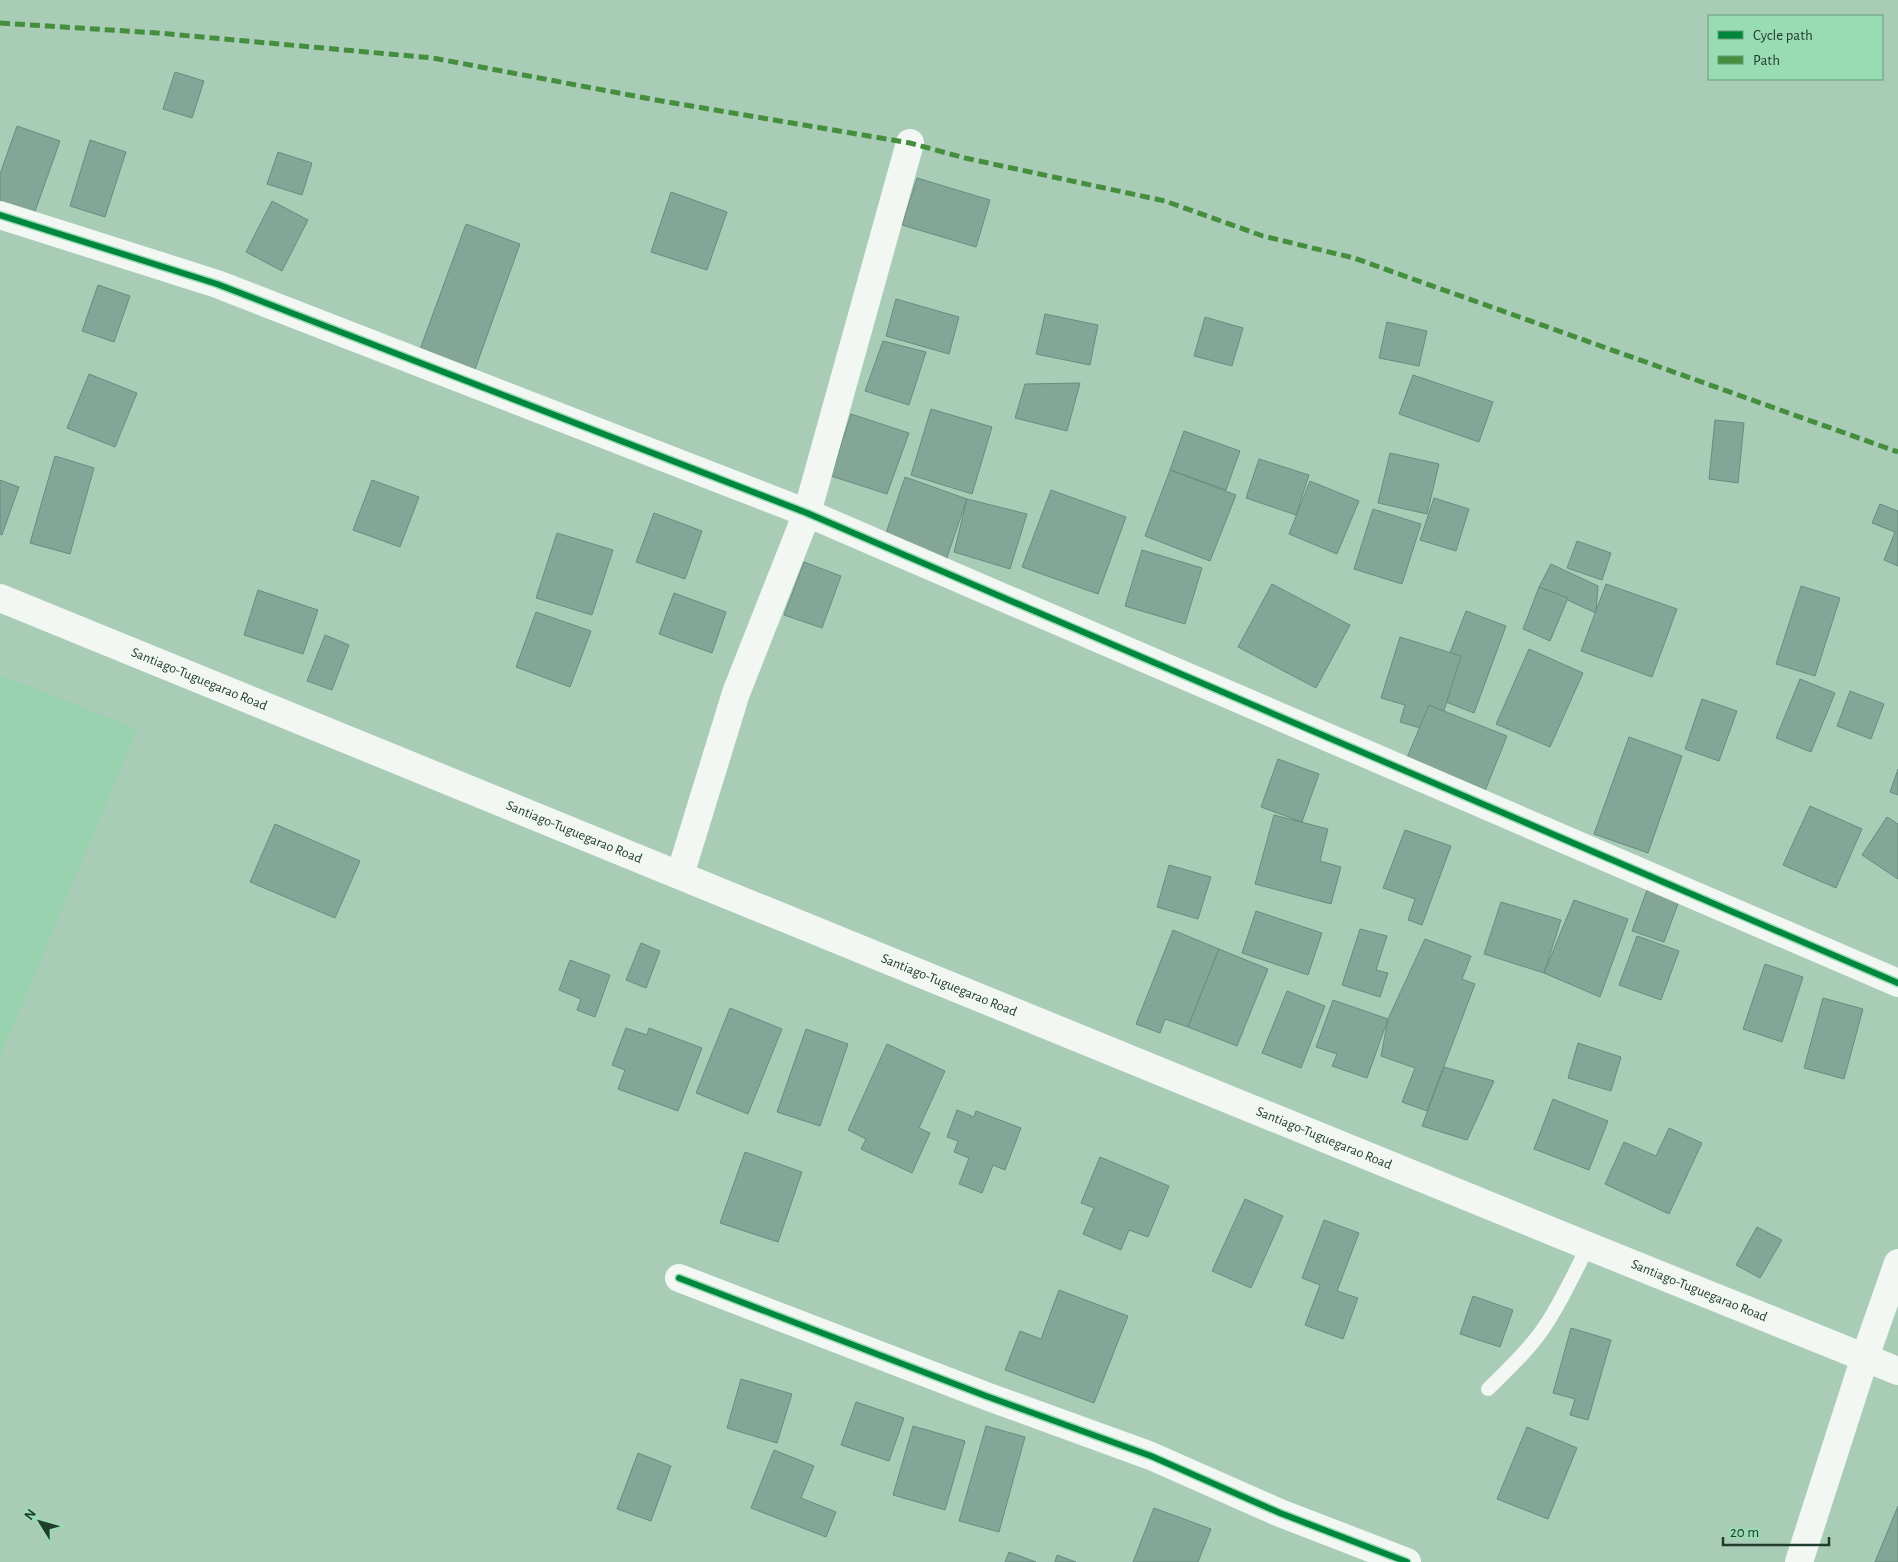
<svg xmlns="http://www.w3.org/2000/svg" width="1898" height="1562" font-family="'Alegreya Sans',sans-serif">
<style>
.built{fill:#98d2af}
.building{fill:#84a698;stroke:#698c7f}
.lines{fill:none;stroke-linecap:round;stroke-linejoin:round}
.lane{stroke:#f2f7f4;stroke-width:14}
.street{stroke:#f2f7f4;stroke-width:28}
.secondary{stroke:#f2f7f4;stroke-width:28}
.highway{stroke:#f2f7f4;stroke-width:28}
.quiet{stroke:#458e3e;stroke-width:5;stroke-dasharray:10 5;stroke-linecap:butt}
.cycleway-casing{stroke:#99dbb3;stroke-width:9}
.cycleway{stroke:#00873e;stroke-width:6}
.labels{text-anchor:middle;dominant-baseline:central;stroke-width:4.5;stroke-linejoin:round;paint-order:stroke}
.street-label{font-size:14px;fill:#213d2d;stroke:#99dbb3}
</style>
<rect width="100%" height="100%" fill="#a8ccb6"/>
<polygon class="built" points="0,675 137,729 0,1057"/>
<g class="building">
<polygon points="175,72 204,81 192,118 163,109"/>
<polygon points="17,126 60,141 33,217 0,205 0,174"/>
<polygon points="90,140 126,152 105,217 70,206"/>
<polygon points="278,152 312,163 302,195 267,184"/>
<polygon points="917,178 990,200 976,247 902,225"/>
<polygon points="671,192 727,212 707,270 651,252"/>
<polygon points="272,201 308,220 282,271 246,252"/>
<polygon points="466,224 520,244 474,372 419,352"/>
<polygon points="98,285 130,296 114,342 82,331"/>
<polygon points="896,299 959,317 949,354 886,336"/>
<polygon points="1045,314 1098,325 1090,365 1036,354"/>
<polygon points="1205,317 1243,328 1232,366 1194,356"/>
<polygon points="1387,322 1427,331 1419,366 1379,358"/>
<polygon points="883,341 926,352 909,405 865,391"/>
<polygon points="89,374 137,393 115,447 67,428"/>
<polygon points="1413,375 1493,402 1479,442 1399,414"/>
<polygon points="1080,383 1067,431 1015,418 1025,384"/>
<polygon points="931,409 992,427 972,494 911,475"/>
<polygon points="851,414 909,433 887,494 831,476"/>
<polygon points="1715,420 1744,423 1738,483 1709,479"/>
<polygon points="1184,431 1240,451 1226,490 1170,470"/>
<polygon points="1390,453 1439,464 1427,514 1378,503"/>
<polygon points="55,456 94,468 70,554 30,543"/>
<polygon points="1259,459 1309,475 1296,515 1246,498"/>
<polygon points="1170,470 1236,495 1210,561 1145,536"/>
<polygon points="905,477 967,499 945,563 883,542"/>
<polygon points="0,480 19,487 2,535 0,534"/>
<polygon points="372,480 419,497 400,547 353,530"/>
<polygon points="1310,481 1359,501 1337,554 1289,534"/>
<polygon points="1051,490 1126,517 1098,594 1022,567"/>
<polygon points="1434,498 1469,509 1456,551 1420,540"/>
<polygon points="967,499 1027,514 1010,569 954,552"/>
<polygon points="1880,504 1898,511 1898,566 1884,560 1895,532 1872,523"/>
<polygon points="1373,509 1421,524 1402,584 1354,569"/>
<polygon points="654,513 702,531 685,579 636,562"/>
<polygon points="557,533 613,550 592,615 536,598"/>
<polygon points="1577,541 1611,553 1602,580 1567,568"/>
<polygon points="1142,550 1202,568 1185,624 1125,606"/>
<polygon points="804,562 841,576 822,628 784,615"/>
<polygon points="1551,564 1598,586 1596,613 1539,587"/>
<polygon points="1272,584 1350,625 1316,688 1238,647"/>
<polygon points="1606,584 1677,609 1652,677 1581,651"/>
<polygon points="1801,586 1840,598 1815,676 1776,664"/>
<polygon points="1539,587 1568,598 1550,641 1523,629"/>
<polygon points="258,590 318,610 303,654 244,635"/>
<polygon points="674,593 726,612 712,653 659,634"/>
<polygon points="1466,611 1506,626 1474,713 1433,697"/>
<polygon points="536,612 591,631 570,687 516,667"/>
<polygon points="325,635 349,645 332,690 307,681"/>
<polygon points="1400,637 1461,656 1437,733 1400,722 1405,705 1381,698"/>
<polygon points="1529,649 1583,673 1550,747 1496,724"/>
<polygon points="1800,679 1835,693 1811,752 1776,738"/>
<polygon points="1850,691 1884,704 1871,739 1837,726"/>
<polygon points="1702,699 1737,711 1719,761 1685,749"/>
<polygon points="1429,705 1507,736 1485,791 1406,760"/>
<polygon points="1629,737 1682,756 1648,853 1594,834"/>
<polygon points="1278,759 1319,774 1302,822 1261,807"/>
<polygon points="1898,769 1898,795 1890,792"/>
<polygon points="1810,806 1862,829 1836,888 1783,865"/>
<polygon points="1274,815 1328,829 1320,861 1341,867 1331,904 1255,884"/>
<polygon points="1887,817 1898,824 1898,879 1862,855"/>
<polygon points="275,824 360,861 335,918 250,882"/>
<polygon points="1405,830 1451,846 1422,925 1408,920 1415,899 1383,888"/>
<polygon points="1169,865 1211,877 1198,919 1157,907"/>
<polygon points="1647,890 1679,901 1664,942 1632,931"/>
<polygon points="1574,900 1628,919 1600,997 1544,973"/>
<polygon points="1501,902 1561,920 1544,973 1484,954"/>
<polygon points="1256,911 1322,933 1308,975 1242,953"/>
<polygon points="1360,929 1387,936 1376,970 1388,973 1380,997 1342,985"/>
<polygon points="1173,930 1219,949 1188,1027 1165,1019 1160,1033 1136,1024"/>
<polygon points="1637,936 1679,951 1661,1000 1619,985"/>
<polygon points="1425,939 1471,956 1462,979 1475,984 1427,1111 1402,1102 1415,1068 1381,1056 1388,1019"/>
<polygon points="641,943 660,951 646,988 626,980"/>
<polygon points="1219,949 1268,969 1237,1046 1188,1027"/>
<polygon points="570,960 610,975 595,1017 577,1010 581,999 559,990"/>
<polygon points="1765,964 1803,977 1782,1042 1743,1029"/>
<polygon points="1287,991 1325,1006 1301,1068 1262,1053"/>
<polygon points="1823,998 1863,1009 1844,1079 1804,1068"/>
<polygon points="1333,1000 1388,1019 1367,1078 1332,1066 1337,1054 1316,1047"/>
<polygon points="730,1008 782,1029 748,1114 696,1093"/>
<polygon points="626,1028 647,1035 649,1028 702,1048 678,1111 618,1089 625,1070 612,1065"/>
<polygon points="806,1029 848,1044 820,1126 777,1112"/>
<polygon points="1578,1043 1621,1057 1611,1091 1568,1078"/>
<polygon points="887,1044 945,1071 919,1128 930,1133 912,1173 861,1149 866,1139 848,1130"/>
<polygon points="1444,1067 1494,1081 1467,1140 1422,1126"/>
<polygon points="1553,1099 1608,1121 1589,1170 1534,1149"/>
<polygon points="957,1110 974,1117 976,1111 1021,1128 1005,1170 993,1165 982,1193 959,1184 969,1158 954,1152 958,1141 947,1137"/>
<polygon points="1669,1128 1702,1143 1669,1214 1605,1184 1624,1142 1656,1156"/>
<polygon points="745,1152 802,1172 778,1242 720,1223"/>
<polygon points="1100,1157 1169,1186 1148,1237 1129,1230 1121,1250 1083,1234 1094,1208 1081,1203"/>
<polygon points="1245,1199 1283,1216 1251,1288 1212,1271"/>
<polygon points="1324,1220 1359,1233 1337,1291 1358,1298 1343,1339 1305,1325 1320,1285 1302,1278"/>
<polygon points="1757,1227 1782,1240 1760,1278 1736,1265"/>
<polygon points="1059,1290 1128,1316 1094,1403 1005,1370 1020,1331 1041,1339"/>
<polygon points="1473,1296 1513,1310 1500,1347 1460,1334"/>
<polygon points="1571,1328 1611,1340 1588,1420 1570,1415 1575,1399 1553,1393"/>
<polygon points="741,1379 792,1394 777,1443 727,1428"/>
<polygon points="856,1402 904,1418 889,1461 841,1445"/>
<polygon points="913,1426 965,1441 945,1510 893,1495"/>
<polygon points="986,1426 1025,1437 999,1532 959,1521"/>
<polygon points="1527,1427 1577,1448 1548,1519 1497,1499"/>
<polygon points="774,1450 814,1466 801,1498 836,1512 826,1537 751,1508"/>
<polygon points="638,1453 671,1466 651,1521 617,1509"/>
<polygon points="1898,1506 1898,1562 1875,1562"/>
<polygon points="1154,1508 1211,1529 1198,1562 1133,1562"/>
<polygon points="1009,1552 1036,1562 1005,1562"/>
<polygon points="1057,1555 1076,1562 1055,1562"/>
</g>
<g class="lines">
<path class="lane" d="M1488,1389C1507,1370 1528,1351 1543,1329C1561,1303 1574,1274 1588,1246"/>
<g class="street">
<polyline points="0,215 217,284 807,513 1898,983"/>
<polyline points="680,875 736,693 807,513 910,143"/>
<polyline points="679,1278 986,1396 1151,1456 1280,1513 1407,1562"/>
</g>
<polyline class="secondary" points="1799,1562 1865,1357 1898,1263"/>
<path class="highway" id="s1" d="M0,598L1588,1246L1898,1371"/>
<polyline class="quiet" points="0,23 158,33 433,58 656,100 910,143 965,158 1165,201 1263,236 1354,258 1898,452"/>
<defs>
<g id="cycleway">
<polyline points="0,215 217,284 807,513 1898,983"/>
<polyline points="679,1278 986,1396 1151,1456 1280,1513 1407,1562"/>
</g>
</defs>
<use href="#cycleway" class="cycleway-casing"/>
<use href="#cycleway" class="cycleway"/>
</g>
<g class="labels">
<g class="street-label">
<text stroke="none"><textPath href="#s1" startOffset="215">Santiago-Tuguegarao Road</textPath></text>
<text stroke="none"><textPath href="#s1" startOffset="620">Santiago-Tuguegarao Road</textPath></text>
<text stroke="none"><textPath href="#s1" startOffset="1025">Santiago-Tuguegarao Road</textPath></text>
<text stroke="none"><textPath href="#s1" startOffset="1430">Santiago-Tuguegarao Road</textPath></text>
<text stroke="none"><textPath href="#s1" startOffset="1835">Santiago-Tuguegarao Road</textPath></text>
</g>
</g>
<rect x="1708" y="15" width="175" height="65" fill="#99dbb3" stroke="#699c7d"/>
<rect x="1718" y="31" width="25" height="8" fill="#00873e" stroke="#699c7d"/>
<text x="1753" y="40" font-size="15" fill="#213d2d">Cycle path</text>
<rect x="1718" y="56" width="25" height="8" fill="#458e3e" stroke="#699c7d"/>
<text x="1753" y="65" font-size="15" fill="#213d2d">Path</text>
<g transform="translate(40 1522) rotate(307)" stroke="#99dbb3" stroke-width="4" paint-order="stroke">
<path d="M0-4L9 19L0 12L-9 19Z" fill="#213d2d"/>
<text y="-8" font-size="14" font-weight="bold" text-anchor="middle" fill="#213d2d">N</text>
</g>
<path d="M1723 1537v8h106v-8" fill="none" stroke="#213d2d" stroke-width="2.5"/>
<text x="1730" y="1537" font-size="15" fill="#213d2d" stroke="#99dbb3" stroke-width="4" paint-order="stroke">20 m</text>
</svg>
